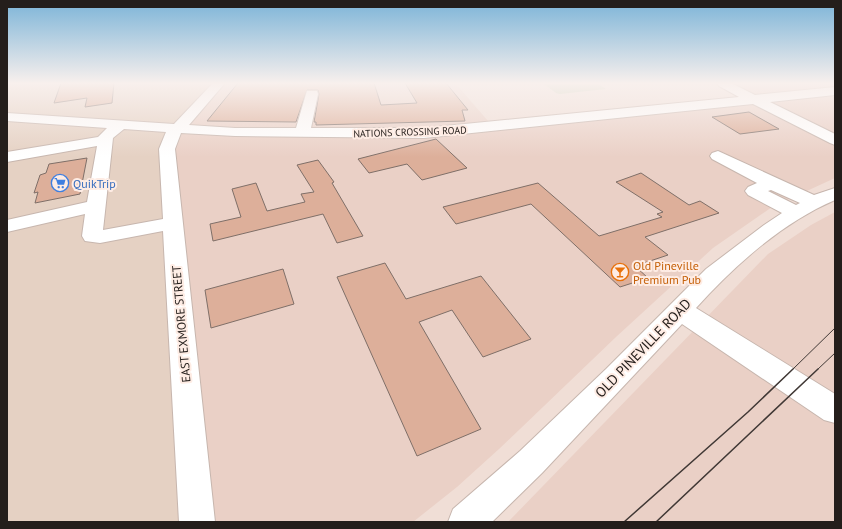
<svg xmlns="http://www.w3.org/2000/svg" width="842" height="529" font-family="'PT Sans',sans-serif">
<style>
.commercial{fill:#e5d1c3}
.built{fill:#ead0c6}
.green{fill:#c4cfb3}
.building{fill:#ddaf9a;stroke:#7f6f68}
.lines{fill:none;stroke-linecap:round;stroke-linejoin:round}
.minor-casing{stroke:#c7b6ae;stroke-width:2}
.minor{fill:#fff;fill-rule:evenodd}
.tram-far1{stroke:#403835;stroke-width:1}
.tram{stroke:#403835;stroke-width:1.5}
.labels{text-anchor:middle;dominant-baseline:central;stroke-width:4;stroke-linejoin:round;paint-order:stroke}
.far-street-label{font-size:10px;fill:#241e1b;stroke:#feece4}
.shop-label{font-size:12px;fill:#366cbe;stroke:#feece4;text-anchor:start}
.food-label{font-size:12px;fill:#c56008;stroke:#feece4;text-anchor:start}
.street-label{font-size:12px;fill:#241e1b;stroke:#feece4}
.near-street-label{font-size:14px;fill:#241e1b;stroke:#feece4}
</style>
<rect width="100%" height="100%" fill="#f0ded6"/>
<polygon class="commercial" points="7,83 217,83 166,139 192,522 7,522"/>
<g class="built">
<polygon points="217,83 455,83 489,122 739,97 713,83 835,83 835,178 772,207 713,248 616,337 499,449 457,487 413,522 192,522 166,139"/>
<polygon points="835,212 835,522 508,522 768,254 811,225"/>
</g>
<polygon class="green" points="558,83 597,83 606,89 560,94 556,93 544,84"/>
<g class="building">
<polygon points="61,83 114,83 112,103 85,107 87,98 54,103"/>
<polygon points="238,83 374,83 381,105 417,103 405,83 446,83 468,110 462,110 465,121 316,125 316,122 314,122 319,94 318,90 307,90 296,122 207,121"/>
<polygon points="749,112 779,129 740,134 712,117"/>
<polygon points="436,139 467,168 422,180 407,164 369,173 358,159"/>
<polygon points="87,158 80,194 35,203 38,192 34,193 40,175 46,173 49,164"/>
<polygon points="318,160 334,182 332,183 363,236 337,243 323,214 213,241 210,224 241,217 232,189 256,183 267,211 305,202 301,194 314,192 297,165"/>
<polygon points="641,173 689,205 700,201 719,213 645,237 668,255 635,266 648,278 620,287 531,204 456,224 443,207 538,183 599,236 662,217 657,214 663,212 616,182"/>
<polygon points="385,263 406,299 481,276 531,339 483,357 452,310 419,322 481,429 417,456 337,277"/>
<polygon points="283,269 294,304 211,328 205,290"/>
</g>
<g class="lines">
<defs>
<g id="minor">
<path d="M213,83H225L189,125L235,128H296L306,94L307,91H317L318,94L311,128H424L739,97L719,86L717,83H731L755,95L835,87V95L770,102L835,134V145L830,143L753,104L424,138L235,136L181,133L175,149L215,522H179L163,231L100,243L85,241L82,236L85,214L7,232V220L87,202L97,146L7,162V152L98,137L107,128L7,121V113L174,124ZM124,129L166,132L159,149L163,219L103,230L113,138Z"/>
<path d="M718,151L814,195L835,188V200C783,222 734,266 696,308L835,394V423L824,420L682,324L542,473L492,522H448L453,509L520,451L606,369L706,269L764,225L782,213L748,195L745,191L748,187L757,183L712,159L710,156L712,153ZM771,190L800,203L796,205L768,191Z"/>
</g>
</defs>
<use href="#minor" class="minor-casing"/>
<use href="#minor" class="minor"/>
<g class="tram-far1">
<polyline points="792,370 835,328"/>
<polyline points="817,370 835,353"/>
</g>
<g class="tram">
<polyline points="624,522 748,412 793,369"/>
<polyline points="656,522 818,369"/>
</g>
</g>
<linearGradient id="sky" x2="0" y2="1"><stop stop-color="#7cb4d8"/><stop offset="0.53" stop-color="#f8f0ed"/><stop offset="1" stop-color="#f8f0ed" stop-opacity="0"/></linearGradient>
<rect width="842" height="157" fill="url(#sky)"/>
<defs>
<symbol id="supermarket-ring" viewBox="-11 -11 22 22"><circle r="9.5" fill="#feece4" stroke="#3f7fe0" stroke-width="1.5"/><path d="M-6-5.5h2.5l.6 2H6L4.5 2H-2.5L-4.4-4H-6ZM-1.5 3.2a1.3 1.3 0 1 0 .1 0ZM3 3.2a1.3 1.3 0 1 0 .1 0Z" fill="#3f7fe0"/></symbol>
<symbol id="bar-ring" viewBox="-11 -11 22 22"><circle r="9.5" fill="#feece4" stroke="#e8710a" stroke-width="1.5"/><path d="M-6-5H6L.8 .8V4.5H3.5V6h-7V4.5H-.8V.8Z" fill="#e8710a"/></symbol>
</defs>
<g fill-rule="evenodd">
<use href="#supermarket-ring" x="50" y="173" width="20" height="20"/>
<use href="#bar-ring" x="610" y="262" width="20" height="20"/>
</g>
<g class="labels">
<g class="far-street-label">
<text transform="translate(410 132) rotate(-2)">NATIONS CROSSING ROAD</text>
</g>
<g class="shop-label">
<text x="73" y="183">QuikTrip</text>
</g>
<g class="food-label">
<text x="633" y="265">Old Pineville<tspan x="633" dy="14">Premium Pub</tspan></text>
</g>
<g class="street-label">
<text transform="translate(181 324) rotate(-95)">EAST EXMORE STREET</text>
</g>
<g class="near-street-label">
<text transform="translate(643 348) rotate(-46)">OLD PINEVILLE ROAD</text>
</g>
</g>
<rect width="842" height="529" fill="none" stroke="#241e1b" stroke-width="16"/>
</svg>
